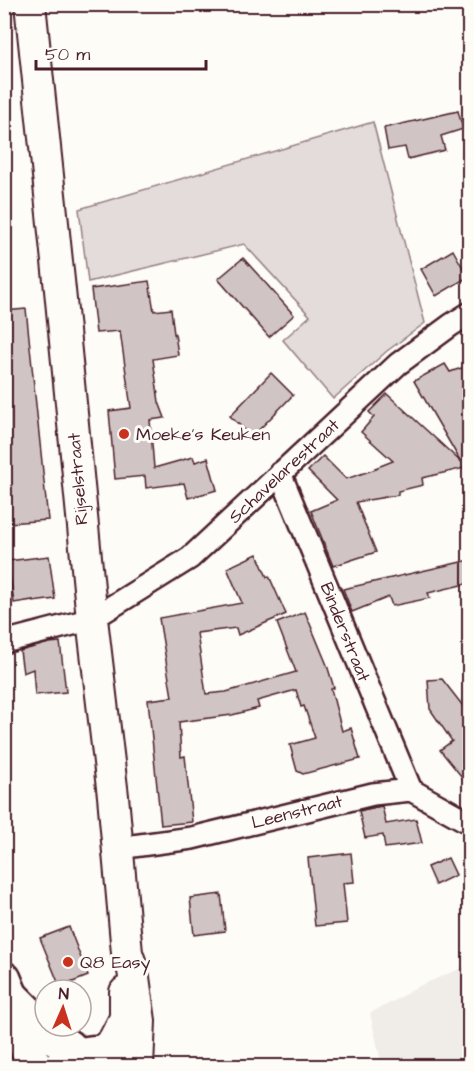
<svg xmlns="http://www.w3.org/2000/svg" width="474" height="1071" font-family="'Architects Daughter',sans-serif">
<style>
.built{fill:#f0ece8}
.green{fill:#e3dcda;stroke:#967e82;stroke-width:1.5}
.building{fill:#d0c5c4;stroke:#4a1f2b;stroke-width:1.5}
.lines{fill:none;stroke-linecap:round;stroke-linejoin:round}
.street-casing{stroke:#4a1f2b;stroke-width:26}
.secondary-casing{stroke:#4a1f2b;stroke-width:34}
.primary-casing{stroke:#4a1f2b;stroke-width:38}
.street{stroke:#fdfcf7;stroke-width:21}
.secondary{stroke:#fdfcf7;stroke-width:30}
.primary{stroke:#fdfcf7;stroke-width:33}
.poi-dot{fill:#c8321e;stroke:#fdfcf7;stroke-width:2}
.labels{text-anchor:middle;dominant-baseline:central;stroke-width:6;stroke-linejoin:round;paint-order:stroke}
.poi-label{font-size:18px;fill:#4a1f2b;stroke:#fdfcf7;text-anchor:start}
.street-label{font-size:18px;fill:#4a1f2b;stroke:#fdfcf7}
</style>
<rect width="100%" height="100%" fill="#fdfcf7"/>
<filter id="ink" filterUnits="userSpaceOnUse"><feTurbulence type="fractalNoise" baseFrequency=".0167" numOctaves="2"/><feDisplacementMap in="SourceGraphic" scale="12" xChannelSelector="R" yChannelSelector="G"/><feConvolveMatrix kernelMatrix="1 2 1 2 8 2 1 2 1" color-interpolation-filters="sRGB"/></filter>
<g filter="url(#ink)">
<polygon class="built" points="469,965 469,1066 382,1066 370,1013 394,1001 419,986"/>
<polygon class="green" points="373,122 425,323 387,351 333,399 283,340 310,316 244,244 88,282 79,209"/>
<g class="building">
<polygon points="458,111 463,129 441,136 445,150 408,159 405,147 388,150 384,128"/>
<polygon points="453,250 468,277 436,296 421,269"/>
<polygon points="243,258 294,315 269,337 218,279"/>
<polygon points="149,281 154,311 171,309 174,334 175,334 178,355 153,359 159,402 165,418 150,420 154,468 193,457 195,462 208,458 217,490 188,498 184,483 146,488 145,476 115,479 109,411 131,408 120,331 96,333 91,289"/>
<polygon points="26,309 48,520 8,523 4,487 4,311"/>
<polygon points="445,364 450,372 470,365 470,477 464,468 422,478 423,485 398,491 398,495 356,502 376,552 333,566 311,511 337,500 308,471 323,456 346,479 376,469 375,468 393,461 361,432 374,417 369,412 387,394 461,462 414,381"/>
<polygon points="271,373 293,395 252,437 230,416"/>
<polygon points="257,554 267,577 269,576 286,614 238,635 236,628 197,633 206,694 226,692 296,672 277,623 305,612 327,665 334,688 331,689 342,731 351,728 360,759 303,774 297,771 290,745 315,738 304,706 301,707 296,690 257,701 259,708 232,715 179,722 181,757 185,756 192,822 161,825 148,700 172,697 159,618 242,603 227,568"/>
<polygon points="49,556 55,599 33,602 33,600 14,603 8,561"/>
<polygon points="470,560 470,583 428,593 430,598 392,606 389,597 352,612 343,589"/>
<polygon points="60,642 66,692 35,695 33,669 23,673 20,651 49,643"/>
<polygon points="442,679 470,715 470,787 440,750 452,741 430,709 428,680"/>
<polygon points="382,806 386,824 416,819 422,843 385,848 383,835 365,838 359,811"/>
<polygon points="351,853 354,882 343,883 347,923 315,926 308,858"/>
<polygon points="448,858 456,875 435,885 427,867"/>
<polygon points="221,894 225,931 194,935 190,898"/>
<polygon points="69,927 88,976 60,987 40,938"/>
</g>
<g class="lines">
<defs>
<g id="street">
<polyline points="280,473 411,790"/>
<polyline points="4,642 92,619 190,558 398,364 451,325 470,313"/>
<polyline points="118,848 192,838 373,794 411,790 470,823"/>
</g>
<g id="secondary">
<polyline points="30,4 60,290 92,619 113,796 127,953 133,970 140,1021 138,1066"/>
<polyline points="101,1052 113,1041 125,1018 125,992"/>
</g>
<g id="primary">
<polyline points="4,979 11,996 12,1015 35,1066"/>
<polyline points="12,997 48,1033 80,1055"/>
<path d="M61,1066C89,1047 105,1049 133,1066"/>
</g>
</defs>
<use href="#street" class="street-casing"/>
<use href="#secondary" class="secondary-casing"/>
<use href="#primary" class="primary-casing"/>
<use href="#street" class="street"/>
<use href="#secondary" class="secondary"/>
<use href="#primary" class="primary"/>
</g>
</g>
<g class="poi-dot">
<circle cx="124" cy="434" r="6"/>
<circle cx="68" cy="962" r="6"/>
</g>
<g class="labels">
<g class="poi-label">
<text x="136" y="434">Moeke's Keuken</text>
<text x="80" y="962">Q8 Easy</text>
</g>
<g class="street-label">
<text transform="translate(284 471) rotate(-43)">Schavelarestraat</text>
<text transform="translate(78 479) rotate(-95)">Rijselstraat</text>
<text transform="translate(345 632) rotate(68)">Binderstraat</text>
<text transform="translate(297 812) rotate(-14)">Leenstraat</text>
</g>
</g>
<rect width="474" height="1071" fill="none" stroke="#fdfcf7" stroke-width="24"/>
<rect x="12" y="12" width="450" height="1047" fill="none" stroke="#4a1f2b" stroke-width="2" filter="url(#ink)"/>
<g transform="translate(63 1008) rotate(3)"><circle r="28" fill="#fdfcf7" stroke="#b5a4a5" stroke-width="1.5"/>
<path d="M0-4.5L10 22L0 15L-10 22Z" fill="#c8321e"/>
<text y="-9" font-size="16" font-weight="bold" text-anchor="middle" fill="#4a1f2b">N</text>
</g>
<path d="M36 60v9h170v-9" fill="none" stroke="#4a1f2b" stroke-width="3"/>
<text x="45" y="60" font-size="18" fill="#4a1f2b" stroke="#fdfcf7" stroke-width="4.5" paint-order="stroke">50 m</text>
</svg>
